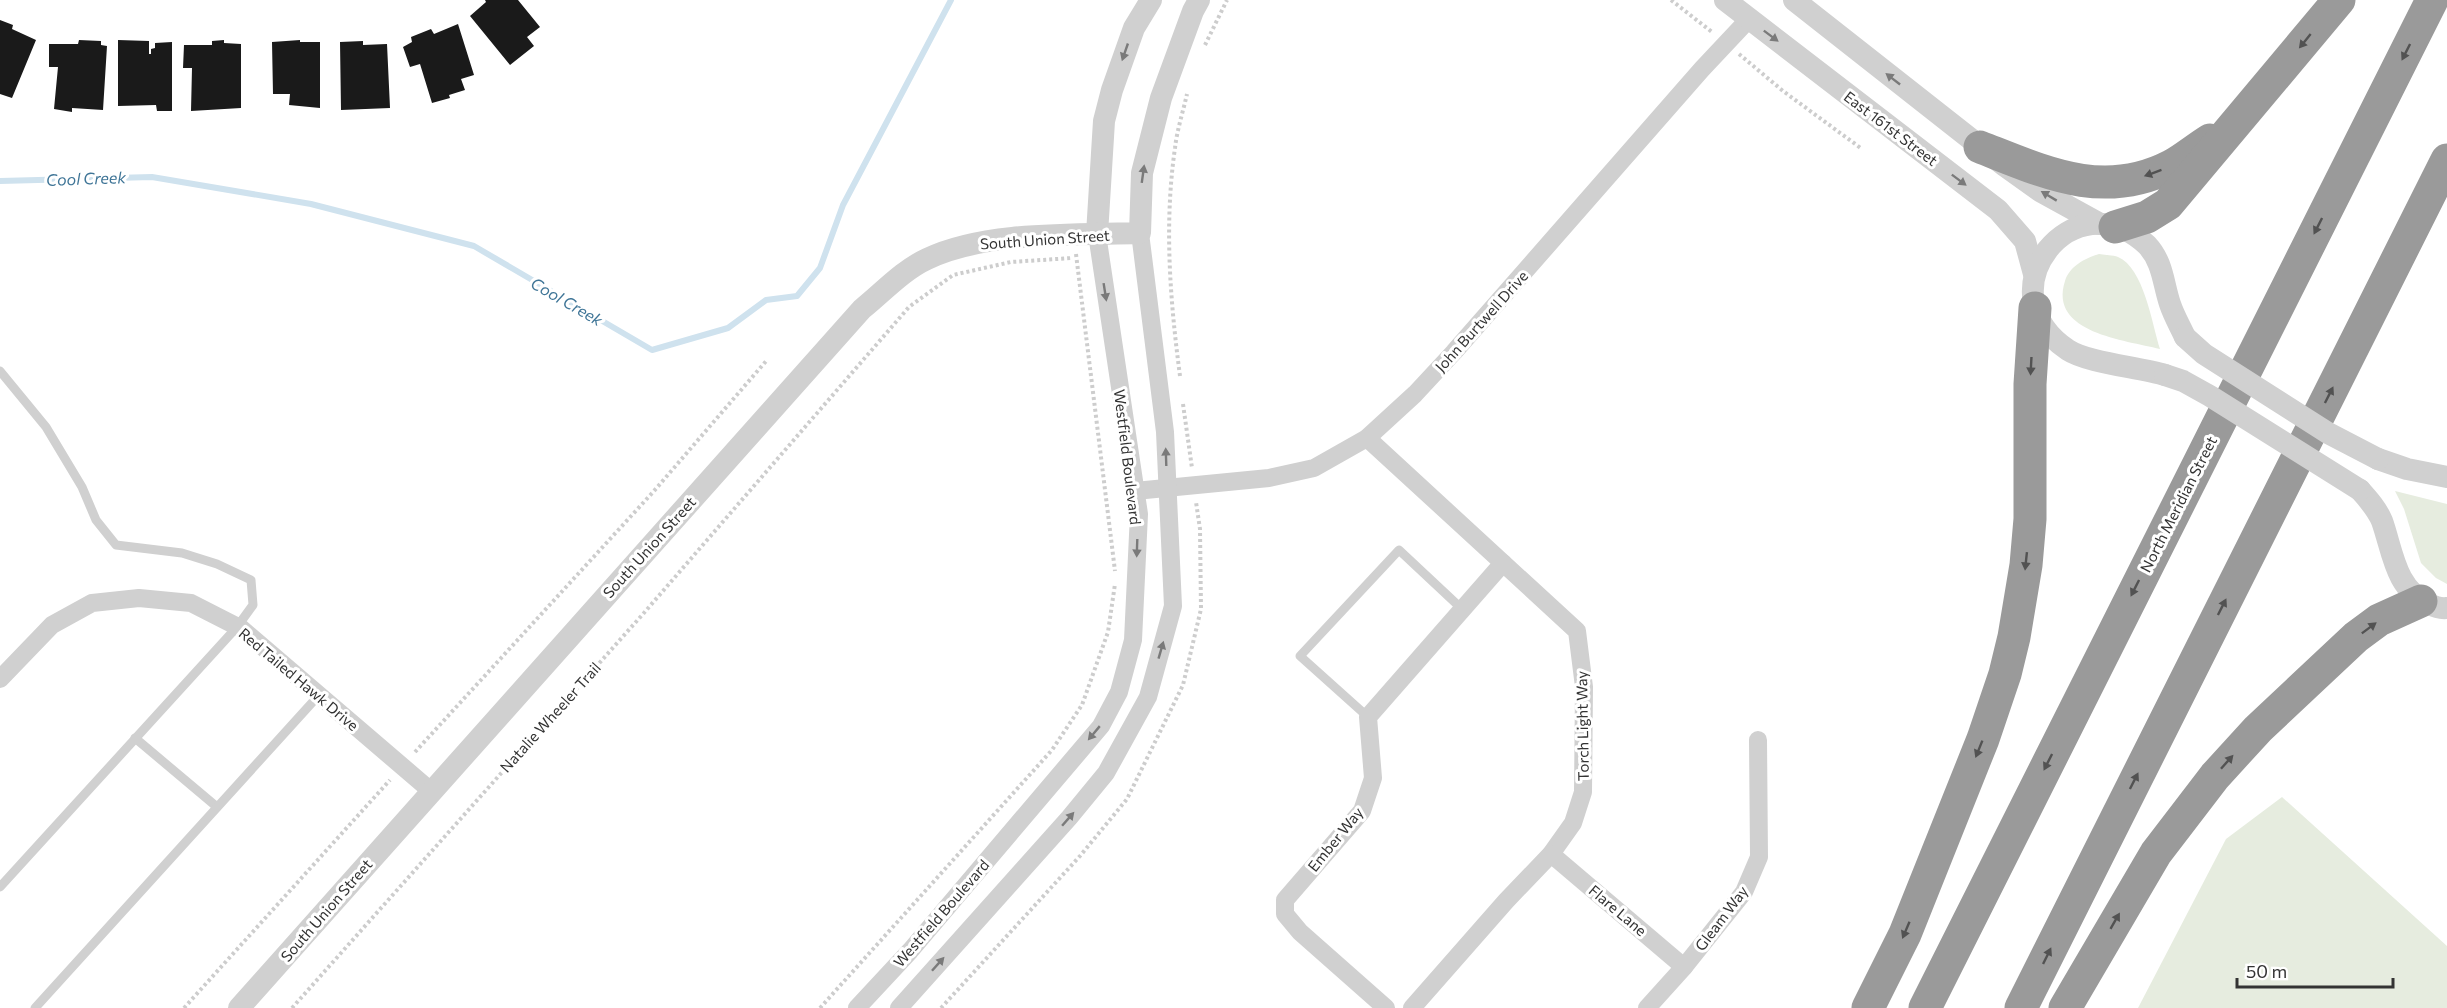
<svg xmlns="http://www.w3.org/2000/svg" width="2447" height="1008" font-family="Commissioner,sans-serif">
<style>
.green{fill:#e6ecdf}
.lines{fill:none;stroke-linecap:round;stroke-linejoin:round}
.stream{stroke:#cfe2ee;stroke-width:6}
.building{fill:#1a1a1a}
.path{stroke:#cdcdcd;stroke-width:4;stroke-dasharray:3 3;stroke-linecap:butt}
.service{stroke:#d0d0d0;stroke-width:9}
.minor{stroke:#d0d0d0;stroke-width:18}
.tertiary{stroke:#d0d0d0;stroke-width:22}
.motorway{stroke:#9a9a9a;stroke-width:33}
.tertiary-bridge{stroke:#d0d0d0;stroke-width:22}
.oneway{fill:#7a7a7a}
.oneway2{fill:#525252}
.labels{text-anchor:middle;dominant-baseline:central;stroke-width:6;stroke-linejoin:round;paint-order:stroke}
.street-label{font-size:15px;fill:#333;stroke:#fff}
.water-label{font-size:16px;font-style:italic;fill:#3f7597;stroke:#fff}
</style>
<rect width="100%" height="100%" fill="#fff"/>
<g class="green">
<path d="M2099,254C2105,255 2113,255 2118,257C2144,268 2152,324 2160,349C2125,340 2048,333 2065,281C2069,267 2085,258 2099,254Z"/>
<polygon points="2395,491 2447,504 2447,584 2436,578 2421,563 2404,509"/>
<polygon points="2282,797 2447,946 2447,1008 2138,1008 2226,839"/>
</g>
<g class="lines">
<polyline class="stream" points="0,181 152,177 311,204 474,246 652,350 728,328 766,300 797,296 820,268 843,205 951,0"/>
</g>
<g class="building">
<polygon points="485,0 518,0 540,27 527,37 534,46 510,65 470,16 486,2"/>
<polygon points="0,20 13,25 12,29 36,40 12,98 0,94"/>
<polygon points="458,24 474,75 461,79 465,90 449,95 450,98 432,103 420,64 410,67 403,47 412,42 411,37 431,29 434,34"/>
<polygon points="79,40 101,41 101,45 107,46 103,110 72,108 72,112 54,109 58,67 49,67 49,44 78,44"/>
<polygon points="118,40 149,41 149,54 151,54 151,49 155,48 155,43 172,42 172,111 157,111 156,105 118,106"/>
<polygon points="224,40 224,43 241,44 241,108 191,111 192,68 183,68 184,45 212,45 212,41"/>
<polygon points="300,40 300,42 320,42 320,108 289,105 290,94 273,94 272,42"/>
<polygon points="363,41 363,45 387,44 390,108 341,110 340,42"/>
</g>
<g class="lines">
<g class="path">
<polyline points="1671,0 1712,32"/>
<polyline points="1205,45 1227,0"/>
<polyline points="1739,54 1783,91 1862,149"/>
<polyline points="1076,254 1115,571"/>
<path d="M1180,376C1170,300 1164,224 1175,148C1177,130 1183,112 1187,94"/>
<polyline points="1183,404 1192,468"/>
<polyline points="415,752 654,491 767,360"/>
<polyline points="184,1008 390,780"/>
<polyline points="292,1008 643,614 909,307 953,275 1011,262 1072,258"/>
<polyline points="820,1008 1052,750 1082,705 1108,632 1115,584"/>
<polyline points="941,1008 1080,856 1127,799 1183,685 1201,609 1200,529 1196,502"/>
</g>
<g class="service">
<polyline points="0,371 46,427 82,487 96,520 116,545 182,553 217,564 251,580 253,605 237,627 0,887"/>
<polyline points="1368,717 1300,656 1399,550 1462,609"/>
<polyline points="135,738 217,807"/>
<polyline points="35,1008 319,695"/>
</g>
<g class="minor">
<polyline points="1367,438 1577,631 1584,687 1583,792 1573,823 1551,854 1506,901 1412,1008"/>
<polyline points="1135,491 1269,478 1314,468 1367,438 1415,394 1454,352 1702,69 1749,19"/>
<polyline points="0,679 52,625 92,603 139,598 191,603 242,629 431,791"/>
<polyline points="1551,854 1684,967"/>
<polyline points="857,1008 910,951 1101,726 1119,692 1133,640 1139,514 1097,234"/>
<polyline points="899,1008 1069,818 1106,773 1148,697 1173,606 1165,432 1140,233"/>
<polyline points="1386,1008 1300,932 1285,914 1285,900 1362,811 1373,778 1368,717 1503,563"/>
<polyline points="1647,1008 1684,967 1744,892 1759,857 1758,740"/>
</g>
<g class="tertiary">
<polyline points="1725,0 1998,210 2025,241 2034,274"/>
<polyline points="1794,0 2005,166 2040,191 2100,224"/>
<polyline points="1097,234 1104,121 1112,90 1134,28 1151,0"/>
<path d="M2165,375C2139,367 2088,363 2068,350C1981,292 2074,176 2147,245C2163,262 2163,283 2170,304C2174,316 2180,326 2185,337"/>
<polyline points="2378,459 2407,469 2447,477"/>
<path d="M2360,490C2369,500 2377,509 2382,521C2393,552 2395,589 2429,604C2435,607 2440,609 2447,608"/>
<path d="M239,1008L862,309C882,293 903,270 927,259C985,231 1075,235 1140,233L1142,173L1161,98L1193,11L1199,0"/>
</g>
<g class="motorway">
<path d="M1980,147C2044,172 2103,201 2171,166C2184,159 2197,148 2210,140"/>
<polyline points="2115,227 2147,217 2168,204 2339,0"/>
<polyline points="1868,1008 1905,934 1983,739 2005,674 2014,637 2026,565 2030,519 2030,384 2035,308"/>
<polyline points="1925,1008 2432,0"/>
<polyline points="2021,1008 2447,160"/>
<polyline points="2065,1008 2156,853 2215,776 2258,729 2356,637 2379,620 2421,601"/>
</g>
<g class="tertiary-bridge">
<polyline points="2185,337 2204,354 2328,433 2378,459"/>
<polyline points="2165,375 2183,381 2210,396 2360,490"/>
</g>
</g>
<defs><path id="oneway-solid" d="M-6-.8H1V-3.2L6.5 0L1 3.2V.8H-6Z" transform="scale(1.5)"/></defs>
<g class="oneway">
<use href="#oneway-solid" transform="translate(1771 36) rotate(37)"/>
<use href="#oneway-solid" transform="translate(1125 52) rotate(109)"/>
<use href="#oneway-solid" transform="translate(1893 79) rotate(-142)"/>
<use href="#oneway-solid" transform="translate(1143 174) rotate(-82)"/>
<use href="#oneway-solid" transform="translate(1959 180) rotate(37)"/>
<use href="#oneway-solid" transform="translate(2049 196) rotate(-149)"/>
<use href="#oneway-solid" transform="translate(1105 292) rotate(81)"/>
<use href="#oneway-solid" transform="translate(1166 457) rotate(-92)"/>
<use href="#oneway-solid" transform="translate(1137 548) rotate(92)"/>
<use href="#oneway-solid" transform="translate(1161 650) rotate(-74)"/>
<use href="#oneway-solid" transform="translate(1094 733) rotate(130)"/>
<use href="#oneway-solid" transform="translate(1068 819) rotate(-49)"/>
<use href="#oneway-solid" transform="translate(938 964) rotate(-48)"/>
</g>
<g class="oneway2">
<use href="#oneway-solid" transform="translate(2305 41) rotate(129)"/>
<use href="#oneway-solid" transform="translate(2406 52) rotate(117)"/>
<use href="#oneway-solid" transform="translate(2153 173) rotate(160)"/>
<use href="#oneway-solid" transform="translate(2318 226) rotate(117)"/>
<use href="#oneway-solid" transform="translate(2031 366) rotate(93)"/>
<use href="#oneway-solid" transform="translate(2329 395) rotate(-63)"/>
<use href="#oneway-solid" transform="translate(2026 561) rotate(96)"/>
<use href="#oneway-solid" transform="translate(2135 588) rotate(117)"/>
<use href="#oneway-solid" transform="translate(2222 607) rotate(-63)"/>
<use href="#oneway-solid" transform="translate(2369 628) rotate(-37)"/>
<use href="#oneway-solid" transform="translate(1979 749) rotate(112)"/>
<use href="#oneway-solid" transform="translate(2048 762) rotate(117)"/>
<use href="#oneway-solid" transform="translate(2227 762) rotate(-48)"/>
<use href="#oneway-solid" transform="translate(2134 781) rotate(-63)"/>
<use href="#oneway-solid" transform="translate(2115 921) rotate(-60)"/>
<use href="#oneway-solid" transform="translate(1906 930) rotate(113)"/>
<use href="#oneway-solid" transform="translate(2047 956) rotate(-64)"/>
</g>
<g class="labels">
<g class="street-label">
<text transform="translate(1891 128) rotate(37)">East 161st Street</text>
<text transform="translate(1045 239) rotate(-4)">South Union Street</text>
<text transform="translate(1481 321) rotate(-48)">John Burtwell Drive</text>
<text transform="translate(1128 457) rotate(83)">Westfield Boulevard</text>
<text transform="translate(2178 504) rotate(-63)">North Meridian Street</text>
<text transform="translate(649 547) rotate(-48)">South Union Street</text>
<text transform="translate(299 679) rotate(40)">Red Tailed Hawk Drive</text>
<text transform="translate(550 717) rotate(-48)">Natalie Wheeler Trail</text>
<text transform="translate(1582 726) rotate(-91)">Torch Light Way</text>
<text transform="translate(1335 839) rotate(-51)">Ember Way</text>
<text transform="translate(326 910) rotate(-49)">South Union Street</text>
<text transform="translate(1618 910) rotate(40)">Flare Lane</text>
<text transform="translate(941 913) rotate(-49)">Westfield Boulevard</text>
<text transform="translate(1721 918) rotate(-53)">Gleam Way</text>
</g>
<g class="water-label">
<text transform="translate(86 178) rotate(-2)">Cool Creek</text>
<text transform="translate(567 301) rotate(30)">Cool Creek</text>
</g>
</g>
<path d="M2237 978v9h156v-9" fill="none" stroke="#333333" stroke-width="3"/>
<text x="2246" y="978" font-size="18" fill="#333333" stroke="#ffffff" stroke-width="4.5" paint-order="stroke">50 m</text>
</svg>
